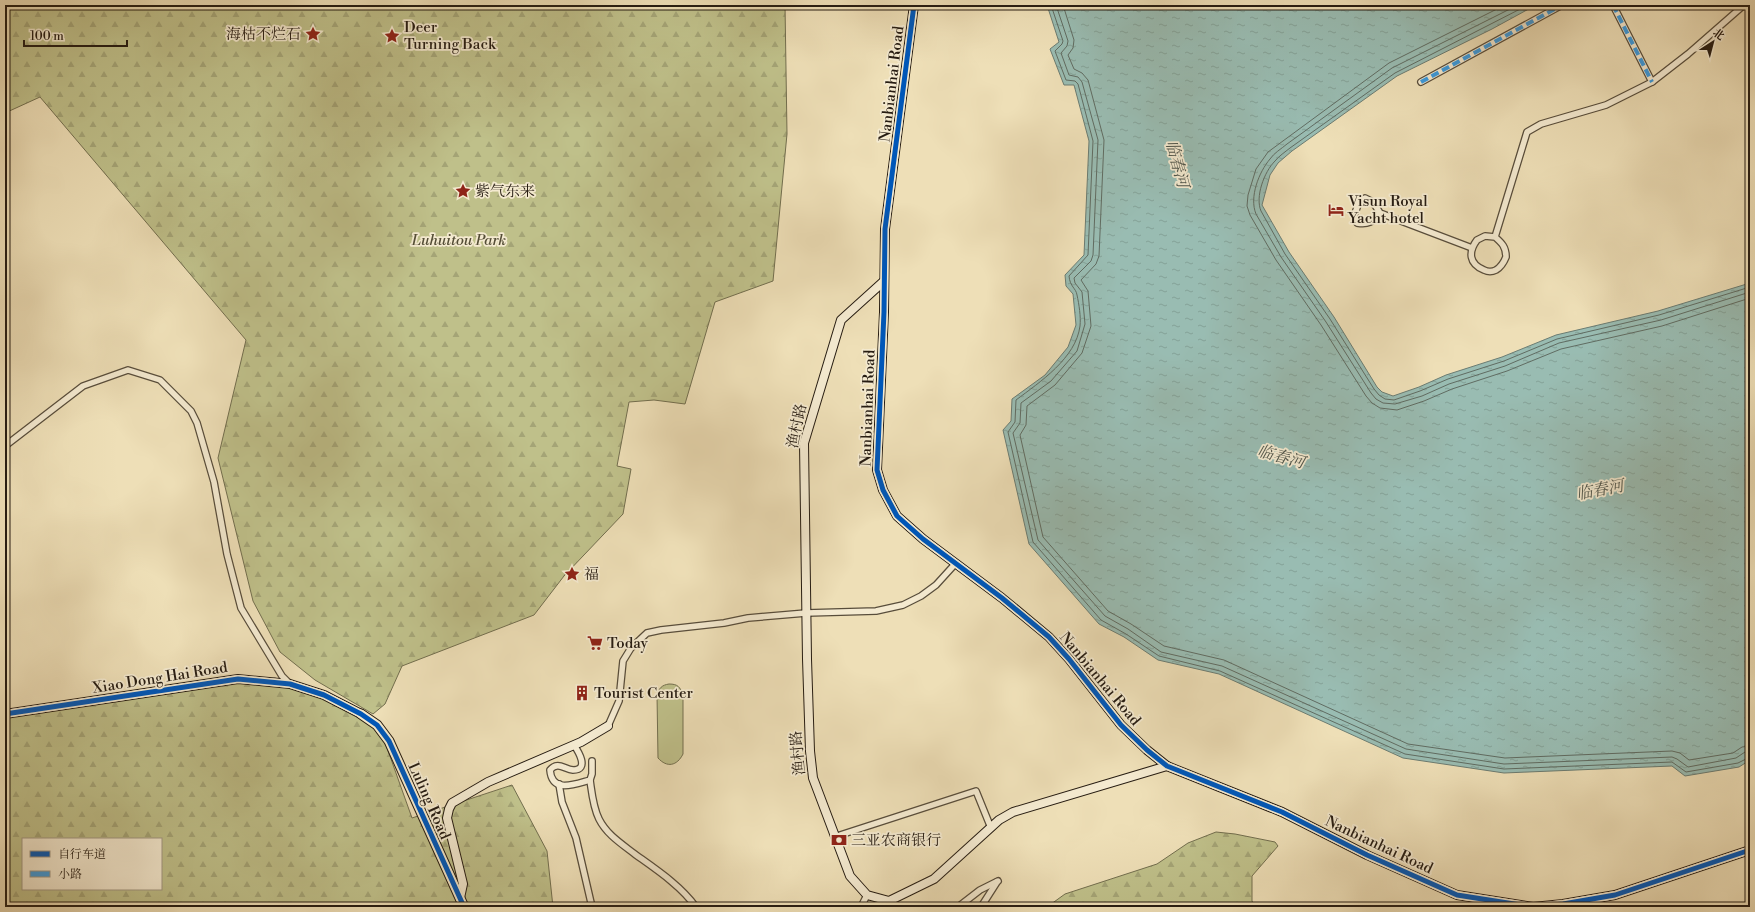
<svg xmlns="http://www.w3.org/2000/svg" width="1755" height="912" font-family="'Libre Bodoni','Noto Serif SC',serif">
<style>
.forest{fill:url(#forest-firs);stroke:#726e4e;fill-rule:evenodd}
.pitch{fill:#bfc08a;stroke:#726e4e}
.water{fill:url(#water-ripples);stroke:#6b7c72}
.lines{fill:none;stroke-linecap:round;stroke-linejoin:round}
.shore{stroke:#606c62;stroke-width:1}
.street-casing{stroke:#584d3b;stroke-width:8}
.secondary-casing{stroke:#261c12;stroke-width:10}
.primary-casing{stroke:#261c12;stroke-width:11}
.street{stroke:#f4ead0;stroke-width:5.5}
.secondary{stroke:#f4ead0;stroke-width:8}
.primary{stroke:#eedfb7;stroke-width:9}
.quiet{stroke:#3c9bde;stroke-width:4;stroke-dasharray:8 4;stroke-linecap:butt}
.cycleway-casing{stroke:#f4ead0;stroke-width:8}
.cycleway{stroke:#0057b8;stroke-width:5}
.labels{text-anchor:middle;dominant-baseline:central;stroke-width:3.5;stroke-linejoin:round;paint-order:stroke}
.poi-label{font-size:15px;fill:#261c12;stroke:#f4ead0;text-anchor:start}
.street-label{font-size:15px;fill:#261c12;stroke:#f4ead0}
.park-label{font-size:15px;font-style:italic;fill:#544d36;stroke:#f4ead0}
.water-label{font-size:16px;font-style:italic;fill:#4e544a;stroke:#f4ead0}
</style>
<defs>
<pattern id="forest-firs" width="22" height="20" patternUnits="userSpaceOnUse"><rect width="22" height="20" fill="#bfc08a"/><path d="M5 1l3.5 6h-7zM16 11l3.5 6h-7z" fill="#a4a476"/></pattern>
<pattern id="water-ripples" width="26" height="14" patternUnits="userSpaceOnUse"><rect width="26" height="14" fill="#99bcb2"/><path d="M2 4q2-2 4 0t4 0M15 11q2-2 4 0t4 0" fill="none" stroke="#84a198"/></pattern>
</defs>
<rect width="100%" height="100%" fill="#eedfb7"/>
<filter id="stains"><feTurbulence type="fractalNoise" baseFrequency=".005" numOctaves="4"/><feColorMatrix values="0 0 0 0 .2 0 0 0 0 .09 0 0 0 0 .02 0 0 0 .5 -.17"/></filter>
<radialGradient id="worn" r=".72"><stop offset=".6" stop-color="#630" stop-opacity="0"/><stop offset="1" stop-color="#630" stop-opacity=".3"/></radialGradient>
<g class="forest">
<polygon points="5,5 785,5 787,134 773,281 715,302 685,404 654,400 629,402 617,466 631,469 623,514 564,576 534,615 402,666 385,704 373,714 315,680 280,652 253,601 218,458 246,340 40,97 5,113"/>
<path d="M275,678L348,708L381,731L412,818L512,785L547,851L553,907H5V718L35,709ZM23,839H161V889H23Z"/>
<polygon points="1216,832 1235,834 1275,842 1278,846 1252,876 1252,901 1255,907 1047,907 1065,894 1157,864 1188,843"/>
</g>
<path class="pitch" d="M669,684C678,684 680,687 683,695V754C677,766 667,768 658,758L657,695C659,688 662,685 669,684Z"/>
<polygon class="water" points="1047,5 1536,5 1492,29 1397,76 1292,151 1278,163 1270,175 1262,205 1289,252 1334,317 1377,387 1382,392 1393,396 1419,387 1446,375 1502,357 1556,335 1658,311 1750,283 1750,760 1739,767 1685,776 1672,766 1504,773 1403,758 1219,674 1158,660 1124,637 1099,624 1029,544 1003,430 1011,421 1012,399 1045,375 1068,347 1076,325 1073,294 1066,286 1065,275 1084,255 1089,141 1074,85 1064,85 1050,49 1059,42"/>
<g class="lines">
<g class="shore">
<path d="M1051,5L1063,41L1062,44L1055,51L1066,80L1075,81L1078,84L1093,141L1088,255L1069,276C1070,287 1076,288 1077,295C1079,304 1081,317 1080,326C1076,358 1040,382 1016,400L1015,422L1008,432L1033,542L1101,620L1126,634L1159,656L1220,671L1405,754L1504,769L1672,762L1686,772L1738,763L1750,757"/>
<polyline points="1056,5 1068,41 1067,46 1061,53 1069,75 1078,77 1082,82 1098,140 1093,255 1091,261 1074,278 1075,283 1082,292 1085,324 1077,351 1051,381 1021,403 1020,423 1013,433 1038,540 1105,616 1128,629 1161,652 1222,666 1406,749 1504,764 1672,757 1677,759 1688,767 1736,758 1745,752 1750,752"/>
<polyline points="1063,5 1074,40 1073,48 1068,55 1074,69 1082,73 1088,80 1104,140 1099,256 1096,264 1081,280 1088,291 1091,326 1082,353 1055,385 1027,406 1026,425 1020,435 1043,537 1108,611 1131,624 1164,646 1224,660 1408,744 1505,758 1672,751 1680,753 1689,760 1733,753 1742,747 1750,746"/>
<polyline points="1505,5 1389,63 1268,152 1256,169 1248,195 1247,206 1250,215 1276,260 1321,325 1366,396 1372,403 1380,408 1397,410 1424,401 1452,389 1507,371 1561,349 1662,326 1750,298"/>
<path d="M1518,5L1392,68L1287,144C1281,149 1274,153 1270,159C1259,172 1249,197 1256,214L1281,257L1326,322L1371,393L1376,399L1383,403L1395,404L1422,396L1449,384L1505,366L1559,343L1661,320L1750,292"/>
<path d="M1528,5L1395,73L1290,148C1285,152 1279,156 1275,161C1264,172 1255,197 1261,211L1285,254L1330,319L1374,389L1379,395L1385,399L1394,400L1420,391L1448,379L1504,361L1557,339L1659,315L1750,287"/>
</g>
<defs>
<g id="street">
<polyline points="1613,5 1652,82"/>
<polyline points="1421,82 1562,5"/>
<path d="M1380,213C1373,222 1368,225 1357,223L1354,216L1359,202L1365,198L1373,202L1380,213L1472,248"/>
<path d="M1495,237L1485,236L1477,240C1468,252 1469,264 1484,270C1488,272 1492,272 1496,270C1501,267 1504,262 1506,257C1506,247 1502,243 1495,237L1527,132L1541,124L1606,105L1652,82L1688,54L1744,5"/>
<polyline points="5,446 83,386 128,370 160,380 191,411 197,423 214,482 227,554 241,608 282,676 290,684"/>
<polyline points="608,726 619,701 623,661 631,648 647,633 661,630 724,623 748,618 806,613 876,611 903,605 921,596 936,585 956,563"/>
<path d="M574,745C578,751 590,770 573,770C564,769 558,761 550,770C552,794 575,784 590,780L592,774V761"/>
<path d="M590,780C592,794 593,807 599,819C607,835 622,844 636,855C657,870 681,886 696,907"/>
<polyline points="559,784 562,802 576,838 592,907"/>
<polyline points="834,837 976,791 991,828"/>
<polyline points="861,907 867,895"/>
<polyline points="958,907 980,890 998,881"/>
<polyline points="981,907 997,882"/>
</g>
<g id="secondary">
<polyline points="914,5 885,229 884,312 877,470 883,490 897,516 923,539 1002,598 1049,637 1069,659 1121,725 1147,750 1167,766 1282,812 1367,855 1457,895 1533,907 1563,904 1615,895 1750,850"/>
<polyline points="883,282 841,320 804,443 807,659 810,751 813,778 850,876 867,895 889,901 934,879 999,820 1013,812 1167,766"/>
<polyline points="5,714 238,679 290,684 324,695 361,714"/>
<polyline points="460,898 463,884 447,818 449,809 452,803 488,782 581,742 608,726"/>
</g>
<polyline id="primary" points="361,714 377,725 389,741 464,907"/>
</defs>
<use href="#street" class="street-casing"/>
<use href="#secondary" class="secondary-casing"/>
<use href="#primary" class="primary-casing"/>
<use href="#street" class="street"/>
<use href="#secondary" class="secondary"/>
<use href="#primary" class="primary"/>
<g class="quiet">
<polyline points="1613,5 1652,82"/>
<polyline points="1421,82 1562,5"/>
</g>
<defs>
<g id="cycleway">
<polyline points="914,5 885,229 884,312 877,470 883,490 897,516 923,539 1002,598 1049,637 1069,659 1121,725 1147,750 1167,766 1282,812 1367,855 1457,895 1533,907 1563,904 1615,895 1750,850"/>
<polyline points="5,714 238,679 290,684 324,695 361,714 377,725 389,741 464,907"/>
</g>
</defs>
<use href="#cycleway" class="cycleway-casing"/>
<use href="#cycleway" class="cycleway"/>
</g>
<defs>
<symbol id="sight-bare" viewBox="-9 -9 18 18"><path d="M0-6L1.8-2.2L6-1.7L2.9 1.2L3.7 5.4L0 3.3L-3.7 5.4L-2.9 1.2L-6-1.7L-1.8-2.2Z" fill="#8f2418" stroke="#f4ead0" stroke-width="2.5" paint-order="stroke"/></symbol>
<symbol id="hotel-bare" viewBox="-9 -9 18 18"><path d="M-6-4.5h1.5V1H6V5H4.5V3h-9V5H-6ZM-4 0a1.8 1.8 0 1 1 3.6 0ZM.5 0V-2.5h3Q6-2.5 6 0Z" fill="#8f2418" stroke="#f4ead0" stroke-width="2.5" paint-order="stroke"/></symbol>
<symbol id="supermarket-bare" viewBox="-9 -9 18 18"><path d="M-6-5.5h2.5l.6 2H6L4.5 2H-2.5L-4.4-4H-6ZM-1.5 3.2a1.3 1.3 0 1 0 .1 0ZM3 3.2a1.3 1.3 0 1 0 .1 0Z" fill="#8f2418" stroke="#f4ead0" stroke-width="2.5" paint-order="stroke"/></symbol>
<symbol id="building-bare" viewBox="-9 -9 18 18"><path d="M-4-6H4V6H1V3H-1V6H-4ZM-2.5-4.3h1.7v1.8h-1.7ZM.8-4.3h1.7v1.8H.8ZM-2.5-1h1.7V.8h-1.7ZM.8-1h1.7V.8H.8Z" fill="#8f2418" stroke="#f4ead0" stroke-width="2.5" paint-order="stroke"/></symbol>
<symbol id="bank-bare" viewBox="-9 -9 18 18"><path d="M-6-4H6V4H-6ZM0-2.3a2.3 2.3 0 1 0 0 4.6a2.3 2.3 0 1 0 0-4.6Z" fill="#8f2418" stroke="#f4ead0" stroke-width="2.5" paint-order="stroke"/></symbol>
</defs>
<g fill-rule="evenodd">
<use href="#sight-bare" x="302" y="23" width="22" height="22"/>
<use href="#sight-bare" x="381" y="25" width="22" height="22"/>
<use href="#sight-bare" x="452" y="180" width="22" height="22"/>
<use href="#hotel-bare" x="1325" y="199" width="22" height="22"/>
<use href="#sight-bare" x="561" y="563" width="22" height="22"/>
<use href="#supermarket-bare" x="584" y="632" width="22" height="22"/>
<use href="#building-bare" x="571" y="682" width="22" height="22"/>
<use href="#bank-bare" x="828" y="829" width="22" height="22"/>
</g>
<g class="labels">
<g class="poi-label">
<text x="404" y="27">Deer<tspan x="404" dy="17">Turning Back</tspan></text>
<text x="301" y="34" text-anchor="end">海枯不烂石</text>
<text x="475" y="191">紫气东来</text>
<text x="1348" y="201">Visun Royal<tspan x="1348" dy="17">Yacht hotel</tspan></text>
<text x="584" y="574">福</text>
<text x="607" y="643">Today</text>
<text x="594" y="693">Tourist Center</text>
<text x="851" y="840">三亚农商银行</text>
</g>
<g class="street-label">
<text transform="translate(892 84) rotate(-83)">Nanbianhai Road</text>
<text transform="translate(868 408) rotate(-88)">Nanbianhai Road</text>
<text transform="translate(797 426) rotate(-78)">渔村路</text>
<text transform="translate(160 678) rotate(-9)">Xiao Dong Hai Road</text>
<text transform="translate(1100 679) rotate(50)">Nanbianhai Road</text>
<text transform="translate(798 753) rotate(-95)">渔村路</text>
<text transform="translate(429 801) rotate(66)">Luling Road</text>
<text transform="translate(1379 845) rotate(25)">Nanbianhai Road</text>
</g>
<g class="park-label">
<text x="459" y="240">Luhuitou Park</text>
</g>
<g class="water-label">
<text transform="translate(1177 164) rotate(75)">临春河</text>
<text transform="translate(1281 457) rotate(15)">临春河</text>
<text transform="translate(1600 490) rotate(-11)">临春河</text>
</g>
</g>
<rect width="1755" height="912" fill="none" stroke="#eedfb7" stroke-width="20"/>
<rect x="6" y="6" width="1743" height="900" fill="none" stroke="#261c12" stroke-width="2"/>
<rect x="10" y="10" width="1735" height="892" fill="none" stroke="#261c12"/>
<rect x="22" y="838" width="140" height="52" fill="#f4ead0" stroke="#a29884"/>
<rect x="30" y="851" width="20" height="6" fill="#0057b8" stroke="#a29884"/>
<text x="58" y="858" font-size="12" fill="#261c12">自行车道</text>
<rect x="30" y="871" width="20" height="6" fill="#3c9bde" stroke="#a29884"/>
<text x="58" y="878" font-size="12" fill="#261c12">小路</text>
<g transform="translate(1713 42) rotate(36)" stroke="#f4ead0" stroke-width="3" paint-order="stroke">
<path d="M0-3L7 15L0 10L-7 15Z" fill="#261c12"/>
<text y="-6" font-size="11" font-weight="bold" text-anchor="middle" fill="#261c12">北</text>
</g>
<path d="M24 40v6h103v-6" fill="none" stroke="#261c12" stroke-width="2"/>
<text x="30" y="40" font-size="12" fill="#261c12" stroke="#f4ead0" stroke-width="3" paint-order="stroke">100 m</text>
<rect width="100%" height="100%" filter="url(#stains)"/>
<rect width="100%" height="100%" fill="url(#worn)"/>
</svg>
